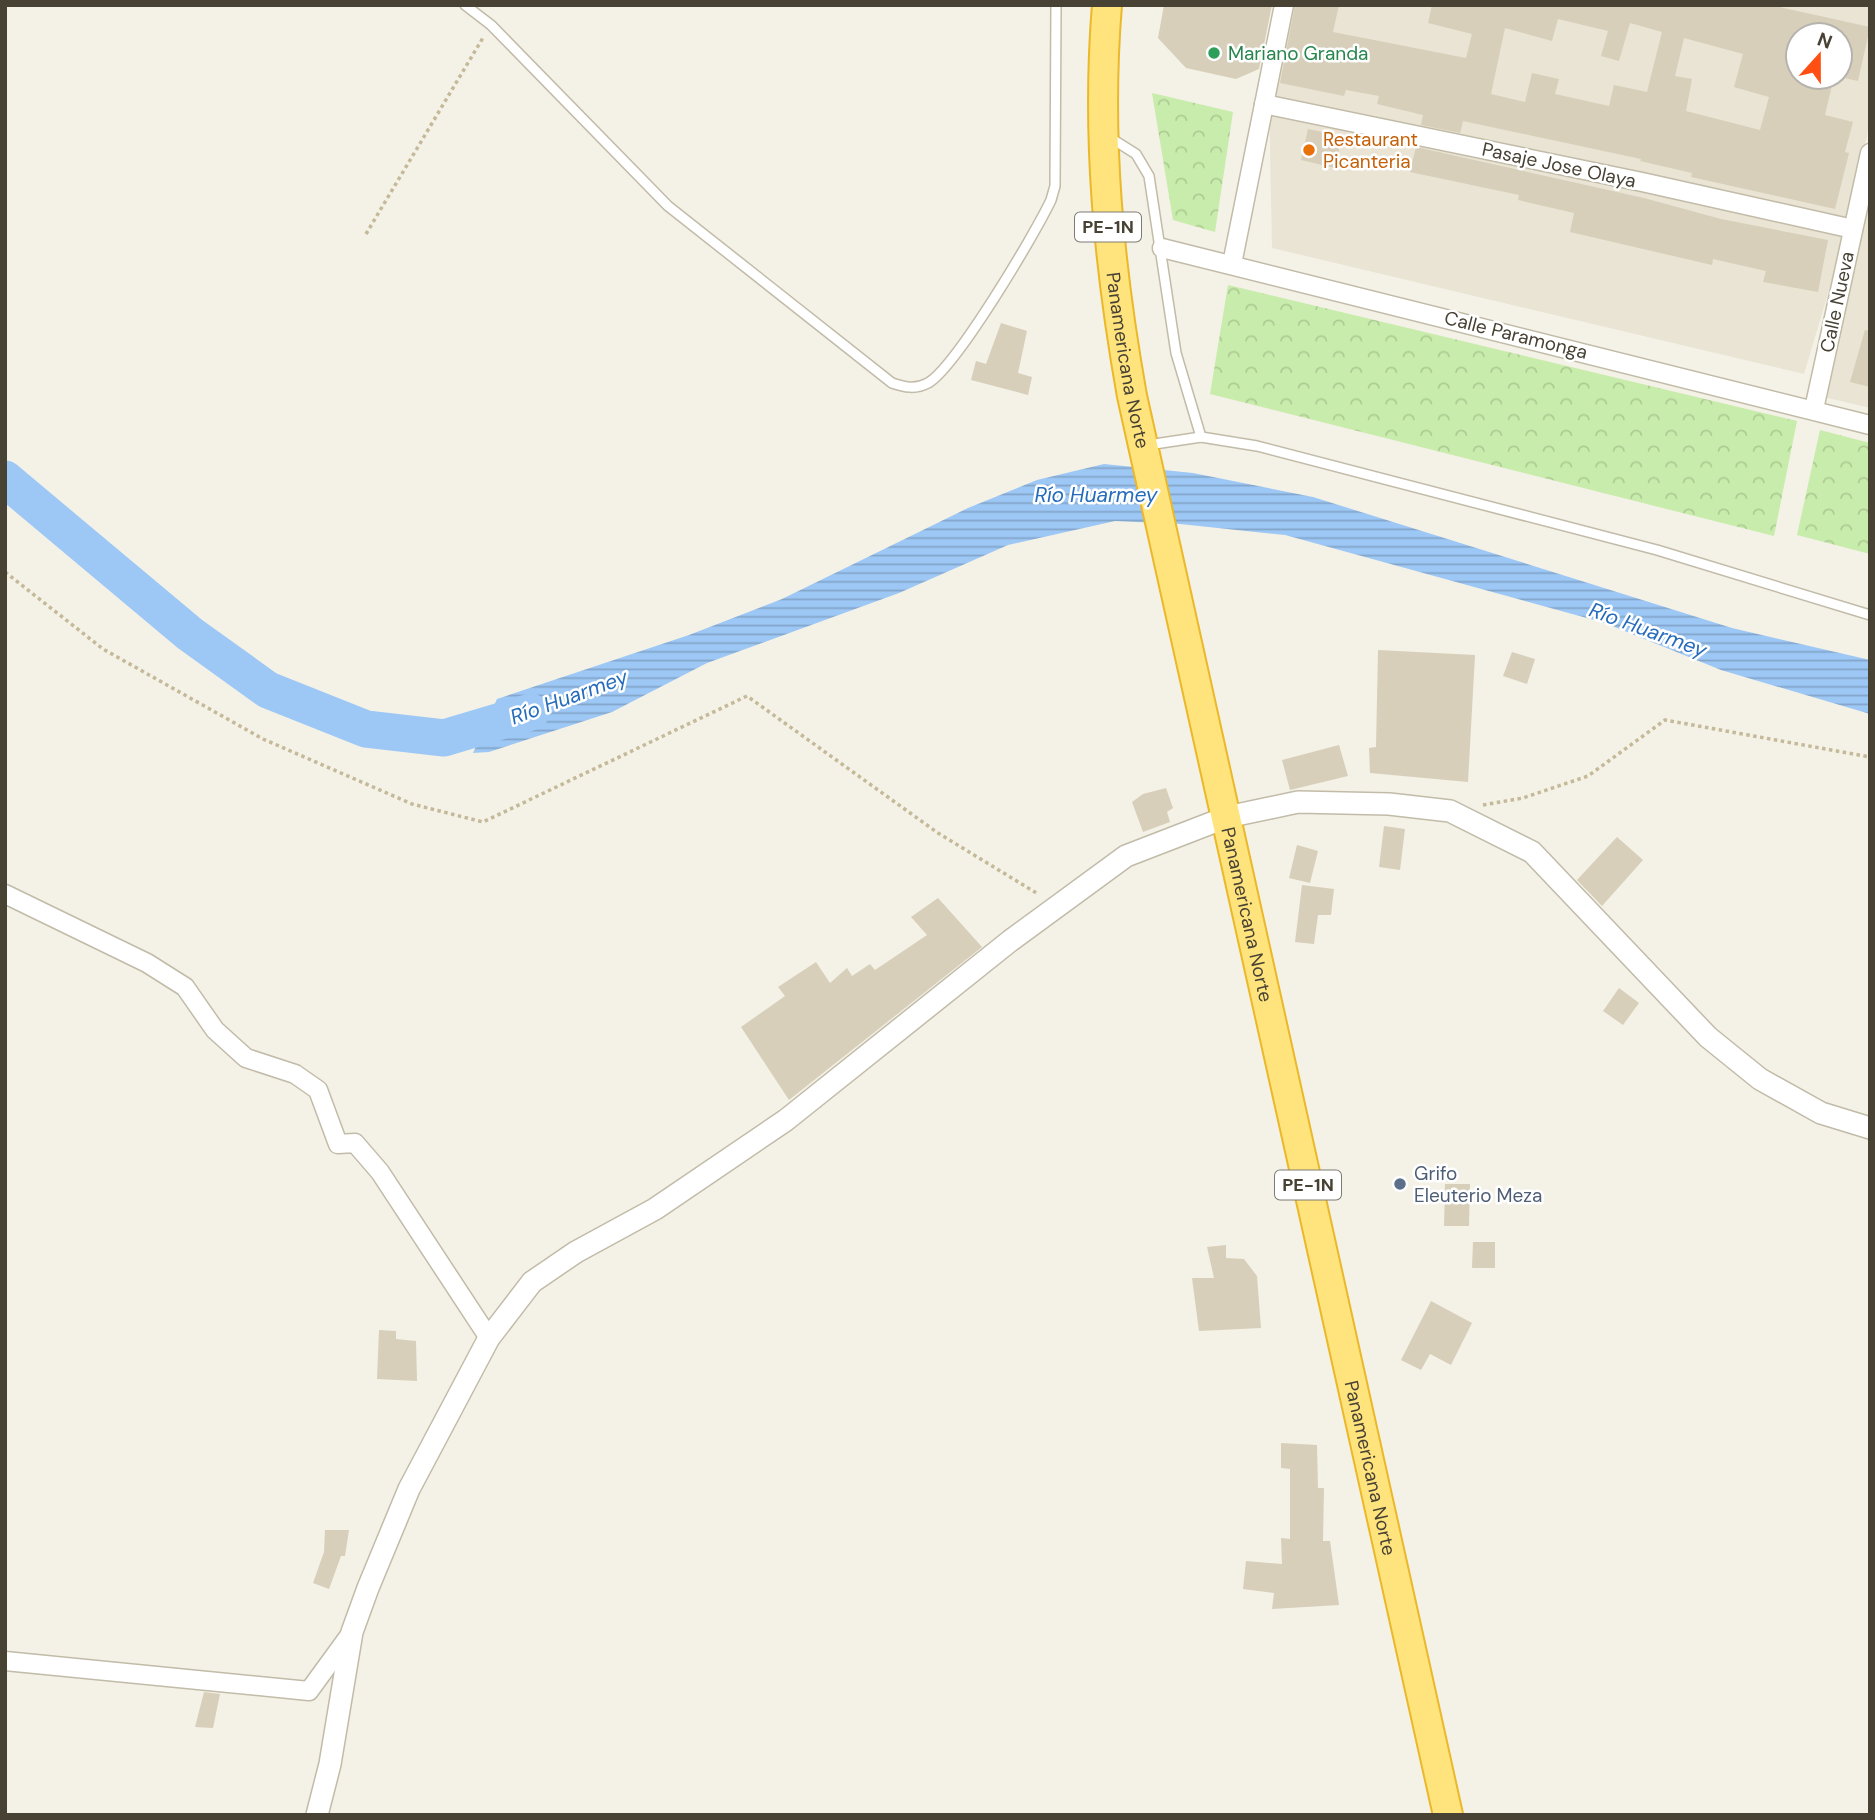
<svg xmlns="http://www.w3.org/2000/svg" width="1875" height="1820" font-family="'DM Sans',sans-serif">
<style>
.residential{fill:#e9e4d3;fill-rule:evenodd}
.park{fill:url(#park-crowns)}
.water{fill:url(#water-rules)}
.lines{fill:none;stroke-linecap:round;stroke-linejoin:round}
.river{stroke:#9dc8f6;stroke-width:37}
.building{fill:#d7cfba;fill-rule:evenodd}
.service-casing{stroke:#c1bba8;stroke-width:12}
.minor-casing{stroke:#c1bba8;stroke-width:21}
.tertiary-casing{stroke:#c1bba8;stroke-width:24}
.trunk-casing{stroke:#eab82a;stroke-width:32}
.path{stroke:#c4b998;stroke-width:3.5;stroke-dasharray:3.5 3.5;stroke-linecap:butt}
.service{stroke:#fff;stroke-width:9}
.minor{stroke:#fff;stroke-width:18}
.tertiary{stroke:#fff;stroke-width:21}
.trunk{stroke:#ffe47d;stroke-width:28}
.leisure-dot{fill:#2e9e5b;stroke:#fff;stroke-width:2.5}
.food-dot{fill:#e8710a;stroke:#fff;stroke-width:2.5}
.service-dot{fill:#5c6f8a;stroke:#fff;stroke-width:2.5}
.labels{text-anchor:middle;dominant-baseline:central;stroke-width:5;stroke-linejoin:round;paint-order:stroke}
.shield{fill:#fff;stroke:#7f7b72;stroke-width:2}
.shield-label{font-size:18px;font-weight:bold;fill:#484235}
.leisure-label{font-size:19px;fill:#27864d;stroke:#fff;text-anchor:start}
.food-label{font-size:19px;fill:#c56008;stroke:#fff;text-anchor:start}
.street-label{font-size:19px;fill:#484235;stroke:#fff}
.service-label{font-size:19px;fill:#4e5e75;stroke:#fff;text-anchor:start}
.water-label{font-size:21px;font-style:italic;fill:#256cbc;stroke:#fff}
</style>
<defs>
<pattern id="park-crowns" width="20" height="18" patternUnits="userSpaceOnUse" patternTransform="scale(1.75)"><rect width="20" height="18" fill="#c8ecab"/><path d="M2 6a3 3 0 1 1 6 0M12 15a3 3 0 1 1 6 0" fill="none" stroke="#adcc94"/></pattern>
<pattern id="water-rules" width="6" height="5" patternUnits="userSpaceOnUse" patternTransform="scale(1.75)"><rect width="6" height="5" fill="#9dc8f6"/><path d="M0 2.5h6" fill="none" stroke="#82a4c8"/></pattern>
</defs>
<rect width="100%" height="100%" fill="#f4f1e6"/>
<g class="residential">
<path d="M1288,5H1870V121L1849,223L1804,374L1272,248L1269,95ZM1798,35H1840V77H1798Z"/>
<polygon points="1870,186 1870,408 1824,397"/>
</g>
<g class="park">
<polygon points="1152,93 1233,112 1215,232 1173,220"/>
<polygon points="1228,285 1797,421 1774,536 1210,394"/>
<polygon points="1820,430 1870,443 1870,554 1797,535"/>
</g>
<polygon class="water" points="1104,464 1193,473 1313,497 1732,628 1870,660 1870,714 1721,670 1605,623 1285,535 1180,524 1115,521 1008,545 899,593 707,663 612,712 489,752 473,753 497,699 689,635 782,599 968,508 1037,480"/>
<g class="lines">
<polyline class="river" points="5,479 190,634 268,690 366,729 444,738 531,712"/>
</g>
<g class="building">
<polygon points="1164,5 1272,5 1259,69 1236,79 1186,68 1158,38"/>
<path d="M1295,5H1339L1333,32L1466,58L1472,34L1428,23L1432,5H1770L1870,27L1858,81L1840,77V35H1798V77H1834L1825,115L1853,122L1845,152L1849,153L1835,209L1691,177L1692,173L1640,161L1641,159L1463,121L1460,133L1421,125L1423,115L1377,104L1379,96L1346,90L1344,96L1280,83ZM1558,19L1608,31L1601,56L1619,61L1630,23L1662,32L1647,92L1614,85L1609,106L1555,94L1559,79L1532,73L1525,102L1491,94L1505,28L1552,41ZM1684,38L1743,54L1734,87L1769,97L1760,130L1686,111L1692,79L1675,76Z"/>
<polygon points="1308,129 1342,136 1335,168 1301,160"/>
<polygon points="1416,147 1644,198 1721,219 1828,240 1818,292 1763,282 1766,271 1713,259 1712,265 1570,232 1574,213 1518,200 1519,195 1410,172"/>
<polygon points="1001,323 1027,331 1018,373 1032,377 1028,395 971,380 976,361 986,364"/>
<polygon points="1865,330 1870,331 1870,387 1850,382"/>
<polygon points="1378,650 1475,655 1468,782 1370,773 1369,748 1376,747"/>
<polygon points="1512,652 1535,659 1527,684 1503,676"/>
<polygon points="1339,745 1348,776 1290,790 1282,760"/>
<polygon points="1166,788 1173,808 1167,812 1170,822 1143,832 1132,802 1143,794"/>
<polygon points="1384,826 1405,829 1400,870 1379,867"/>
<polygon points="1617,837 1643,860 1602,906 1577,880"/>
<polygon points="1297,845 1318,851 1310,883 1289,878"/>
<polygon points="1302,885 1334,889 1331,915 1318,915 1314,944 1295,942"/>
<polygon points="938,898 982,947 789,1100 741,1027 785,996 778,987 816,962 830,983 847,968 852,976 870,964 875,970 927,935 911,917"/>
<polygon points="1619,988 1639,1003 1623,1025 1603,1011"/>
<polygon points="1445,1184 1470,1184 1469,1226 1444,1226"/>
<polygon points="1473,1242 1495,1242 1495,1268 1472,1268"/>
<polygon points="1226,1245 1226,1258 1244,1259 1257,1276 1261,1328 1199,1331 1192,1278 1214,1278 1207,1247"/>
<polygon points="1431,1301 1472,1323 1451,1365 1430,1354 1421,1370 1401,1360"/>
<polygon points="379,1330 396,1331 396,1339 416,1341 417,1381 377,1379"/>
<polygon points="1281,1443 1317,1445 1318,1488 1324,1488 1323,1541 1330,1541 1339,1605 1272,1609 1274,1593 1243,1589 1246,1561 1282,1564 1281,1538 1290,1539 1290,1469 1281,1468"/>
<polygon points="325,1530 349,1530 345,1556 341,1556 329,1589 313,1583 324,1552"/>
<polygon points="204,1692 220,1694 213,1728 195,1727"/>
</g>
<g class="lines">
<defs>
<g id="service">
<path d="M465,5L491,25L668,206L892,383C904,387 915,390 928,383C956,367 1035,234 1051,200L1055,186L1056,5"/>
<polyline points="1109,137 1136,154 1149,176 1176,353 1201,437 1257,446 1657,550 1870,615"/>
<polyline points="1148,445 1201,437"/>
</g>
<g id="minor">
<polyline points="1264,104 1642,182 1853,229"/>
<polyline points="1162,248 1870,425"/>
<polyline points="1232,264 1284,5"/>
<polyline points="1814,409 1870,153"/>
<polyline points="5,894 147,963 185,987 215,1030 246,1058 295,1074 318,1090 338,1144 355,1143 380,1172 489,1338"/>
<polyline points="5,1661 309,1691 352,1632"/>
</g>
<polyline id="tertiary" points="317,1815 330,1764 352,1632 368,1588 409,1489 489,1338 532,1282 576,1252 655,1209 786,1120 1010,941 1126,856 1227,817 1298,802 1389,804 1450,811 1532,852 1708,1037 1760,1079 1821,1113 1870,1128"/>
<g id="trunk">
<path id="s1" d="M1107,5C1096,137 1109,267 1132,396L1448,1815"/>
</g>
</defs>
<use href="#service" class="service-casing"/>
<use href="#minor" class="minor-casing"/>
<use href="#tertiary" class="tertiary-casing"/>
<use href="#trunk" class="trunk-casing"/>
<g class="path">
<polyline points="366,234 484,36"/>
<polyline points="5,572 103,649 263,739 412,804 483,822 747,696 938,833 1038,894"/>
<polyline points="1483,805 1523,798 1588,776 1665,720 1870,757"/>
</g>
<use href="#service" class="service"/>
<use href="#minor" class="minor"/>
<use href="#tertiary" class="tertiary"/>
<use href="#trunk" class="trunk"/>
</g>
<circle class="leisure-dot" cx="1214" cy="53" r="7"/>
<circle class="food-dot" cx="1309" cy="150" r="7"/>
<circle class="service-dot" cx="1400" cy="1184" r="7"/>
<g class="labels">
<g class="shield">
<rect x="1075" y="212.5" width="66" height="29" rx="5"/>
<rect x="1275" y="1170.5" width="66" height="29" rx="5"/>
</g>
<g class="shield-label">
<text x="1108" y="227">PE-1N</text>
<text x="1308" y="1185">PE-1N</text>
</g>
<g class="leisure-label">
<text x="1228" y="53">Mariano Granda</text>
</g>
<g class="food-label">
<text x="1323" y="139">Restaurant<tspan x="1323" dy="22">Picanteria</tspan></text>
</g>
<g class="street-label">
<text transform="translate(1559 165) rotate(12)">Pasaje Jose Olaya</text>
<text transform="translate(1837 302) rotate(-78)">Calle Nueva</text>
<text transform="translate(1516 335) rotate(14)">Calle Paramonga</text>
<text stroke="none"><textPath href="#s1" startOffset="357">Panamericana Norte</textPath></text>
<text stroke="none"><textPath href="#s1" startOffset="924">Panamericana Norte</textPath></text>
<text stroke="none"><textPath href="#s1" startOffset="1491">Panamericana Norte</textPath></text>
</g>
<g class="service-label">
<text x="1414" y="1173">Grifo<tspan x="1414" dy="22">Eleuterio Meza</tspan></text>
</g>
<g class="water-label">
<text x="1096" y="495">Río Huarmey</text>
<text transform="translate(1648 630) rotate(20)">Río Huarmey</text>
<text transform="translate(569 697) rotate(-20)">Río Huarmey</text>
</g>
</g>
<rect width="1875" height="1820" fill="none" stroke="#484235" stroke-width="14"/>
<g transform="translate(1819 56) rotate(21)"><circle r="33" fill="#ffffff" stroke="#b6b3ae" stroke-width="2"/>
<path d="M0-5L12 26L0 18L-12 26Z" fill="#ff4f12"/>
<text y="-10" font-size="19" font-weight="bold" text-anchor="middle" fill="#484235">N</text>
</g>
</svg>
